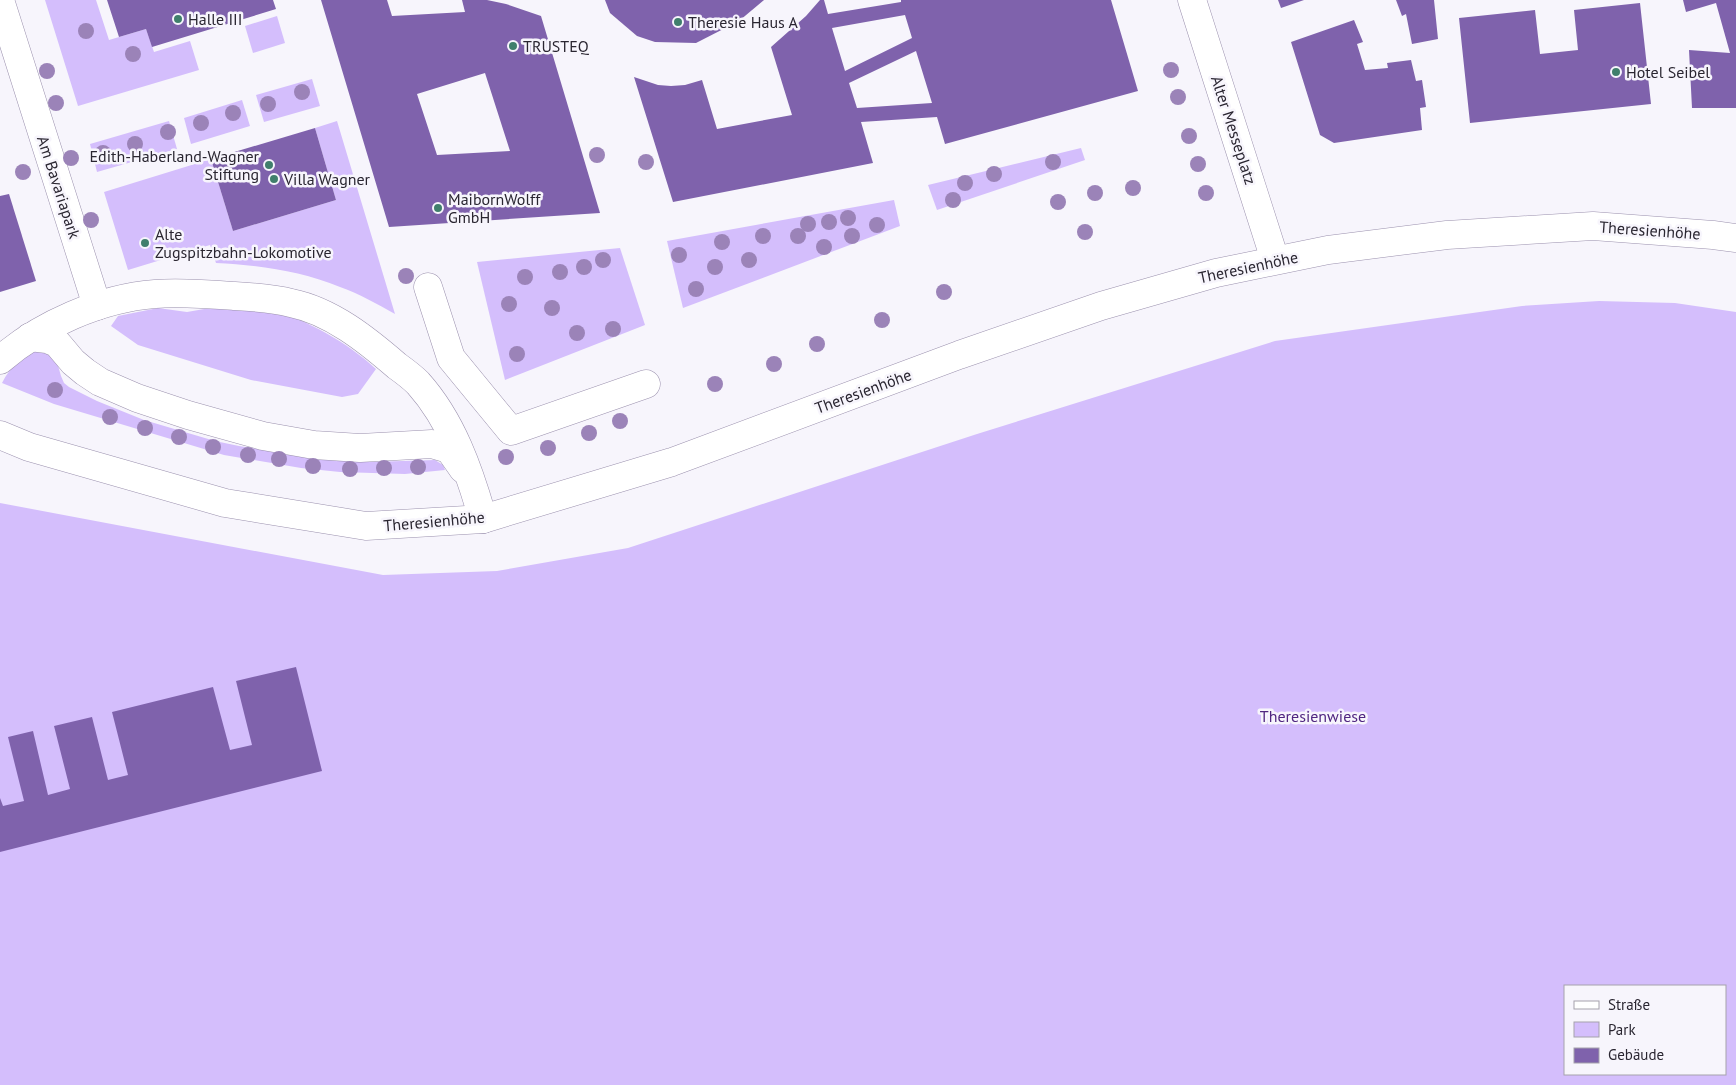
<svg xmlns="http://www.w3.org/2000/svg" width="1736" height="1085" font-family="'PT Sans',sans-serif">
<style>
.green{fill:#d4befc;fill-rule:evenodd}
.building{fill:#7f62ac;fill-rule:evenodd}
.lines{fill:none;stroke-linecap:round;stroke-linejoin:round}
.minor-casing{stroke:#9b91ae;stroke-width:29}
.major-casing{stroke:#9b91ae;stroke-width:29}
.minor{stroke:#fff;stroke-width:28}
.major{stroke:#fff;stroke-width:28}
.tree{fill:#9b83b8}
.poi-dot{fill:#407f6c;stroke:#f7f5fc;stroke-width:2}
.labels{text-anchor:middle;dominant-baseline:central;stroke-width:5;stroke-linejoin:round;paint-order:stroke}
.poi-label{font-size:16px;fill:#2a2631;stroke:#f7f5fc;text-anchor:start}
.street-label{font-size:16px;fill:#2a2631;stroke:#f7f5fc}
.park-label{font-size:16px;fill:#502680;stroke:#f7f5fc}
</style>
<rect width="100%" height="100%" fill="#f7f5fc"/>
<g class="green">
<polygon points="45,0 96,0 109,40 146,29 154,52 190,41 199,70 78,106"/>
<polygon points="277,16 285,43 253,53 245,26"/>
<polygon points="312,79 320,106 264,122 256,95"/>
<polygon points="242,100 250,126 191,144 184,118"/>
<polygon points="169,121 177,149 97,172 90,144"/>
<path d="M337,121L395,314C377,304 360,294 340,287C301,271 258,265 216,263L210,245L128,270L104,192L211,159L233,231L336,200L315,128Z"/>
<polygon points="1081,148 1085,160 937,210 928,185"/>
<polygon points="894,200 900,226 683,308 667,241"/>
<polygon points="620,248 645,325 505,380 477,262"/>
<path d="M1599,301L1675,303L1736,312V1085H0V503L383,575L497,571L628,548L977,434L1275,341L1522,306ZM1565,986H1725V1074H1565Z"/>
<path d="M227,305C240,306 257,305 269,309C307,320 347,342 376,369L358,394L342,397L251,380L138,345L111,326L118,316L158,308L187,312Z"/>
<path d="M41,348L57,362L61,376L64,383L69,387L97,401L144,420L215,441L239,446L315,458L370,462L435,460L443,465L445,470L405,474L340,472L301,468L224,455L54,404L2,383C10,366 25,355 41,348Z"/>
</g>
<g class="building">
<polygon points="107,0 273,0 276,9 152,47 146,29 119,37"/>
<path d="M321,0H387L392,16L465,12L462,0H487L506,4L541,16L600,213L389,227ZM485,73L510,151L437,155L417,94Z"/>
<polygon points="605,0 764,0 739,21 696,43 655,42 637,36 610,13"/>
<path d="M820,0H824L828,14L901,2V0H1111L1138,91L945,144L937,117L861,122L873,163L673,202L634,77L658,85L671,86L685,85L702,80L717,129L792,115L771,47L806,16ZM905,15L912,38L845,71L832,28ZM916,51L932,103L857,108L849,83Z"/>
<polygon points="1278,0 1304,0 1281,8"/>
<polygon points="1396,0 1434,0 1438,39 1412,44 1406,14 1402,16"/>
<polygon points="1683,0 1736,0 1736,108 1692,108 1689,50 1730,53 1716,3 1686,12"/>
<polygon points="1640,3 1651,104 1470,123 1459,18 1535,10 1540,54 1578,50 1574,10"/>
<polygon points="1354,20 1363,42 1357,44 1365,70 1388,68 1387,63 1411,60 1416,81 1422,80 1426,107 1420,108 1422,130 1334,143 1320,135 1291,42"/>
<polygon points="315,128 336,200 233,231 211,159"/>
<polygon points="9,194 36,281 0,292 0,196"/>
<polygon points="296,667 322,771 0,852 0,798 3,806 24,801 8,737 33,731 48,795 70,789 54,726 92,717 108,780 128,775 112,712 213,687 230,750 252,745 236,681"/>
</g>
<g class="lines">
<defs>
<g id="minor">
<polyline points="0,0 97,306"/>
<polyline points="1192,0 1275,260"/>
<polyline points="428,287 451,358 511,431 646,384"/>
<polyline points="30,337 47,339 57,343 73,362 85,372 100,382 137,398 188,415 263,436 314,445 360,448 432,444 449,449 463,469"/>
<path d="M0,360C40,325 101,298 155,294C181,292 207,294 234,296C253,297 273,298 291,303C331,311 367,340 397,366C404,371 412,377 418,383C452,421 469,470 483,519"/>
</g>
<polyline id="major" points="0,435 29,447 225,503 366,526 483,519 672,462 959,355 1101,306 1216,273 1328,250 1447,235 1593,226 1713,235 1736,238"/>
</defs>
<use href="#minor" class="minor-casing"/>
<use href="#major" class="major-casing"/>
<use href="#minor" class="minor"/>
<use href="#major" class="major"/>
</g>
<g class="tree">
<circle cx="86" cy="31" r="8"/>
<circle cx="133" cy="54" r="8"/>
<circle cx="1171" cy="70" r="8"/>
<circle cx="47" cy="71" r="8"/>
<circle cx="302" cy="92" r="8"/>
<circle cx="1178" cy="97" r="8"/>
<circle cx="56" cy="103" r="8"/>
<circle cx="268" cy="104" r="8"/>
<circle cx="233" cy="113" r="8"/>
<circle cx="201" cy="123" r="8"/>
<circle cx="168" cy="132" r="8"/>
<circle cx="1189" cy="136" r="8"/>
<circle cx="135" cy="144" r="8"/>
<circle cx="103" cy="153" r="8"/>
<circle cx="597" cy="155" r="8"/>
<circle cx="71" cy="158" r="8"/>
<circle cx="646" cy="162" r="8"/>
<circle cx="1053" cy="162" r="8"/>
<circle cx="1198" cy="164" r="8"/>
<circle cx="23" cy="172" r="8"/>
<circle cx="994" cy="174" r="8"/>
<circle cx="965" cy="183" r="8"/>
<circle cx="1133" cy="188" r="8"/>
<circle cx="1095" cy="193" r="8"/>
<circle cx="1206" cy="193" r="8"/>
<circle cx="953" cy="200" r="8"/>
<circle cx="1058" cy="202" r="8"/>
<circle cx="848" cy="218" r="8"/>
<circle cx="91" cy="220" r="8"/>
<circle cx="829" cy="222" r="8"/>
<circle cx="808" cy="224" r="8"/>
<circle cx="877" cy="225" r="8"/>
<circle cx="1085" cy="232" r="8"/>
<circle cx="763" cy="236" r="8"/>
<circle cx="798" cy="236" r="8"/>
<circle cx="852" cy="236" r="8"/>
<circle cx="722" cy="242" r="8"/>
<circle cx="824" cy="247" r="8"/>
<circle cx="679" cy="255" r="8"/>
<circle cx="603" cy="260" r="8"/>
<circle cx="749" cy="260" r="8"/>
<circle cx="584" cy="267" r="8"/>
<circle cx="715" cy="267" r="8"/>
<circle cx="560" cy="272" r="8"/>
<circle cx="406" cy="276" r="8"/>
<circle cx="525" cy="277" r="8"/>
<circle cx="696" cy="289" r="8"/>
<circle cx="944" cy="292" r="8"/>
<circle cx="509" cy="304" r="8"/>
<circle cx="552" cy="308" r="8"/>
<circle cx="882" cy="320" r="8"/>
<circle cx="613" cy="329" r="8"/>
<circle cx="577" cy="333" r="8"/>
<circle cx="817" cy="344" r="8"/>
<circle cx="517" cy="354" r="8"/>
<circle cx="774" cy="364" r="8"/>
<circle cx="715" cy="384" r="8"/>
<circle cx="55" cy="390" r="8"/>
<circle cx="110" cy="417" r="8"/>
<circle cx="620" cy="421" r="8"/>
<circle cx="145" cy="428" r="8"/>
<circle cx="589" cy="433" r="8"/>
<circle cx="179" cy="437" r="8"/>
<circle cx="213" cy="447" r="8"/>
<circle cx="548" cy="448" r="8"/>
<circle cx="248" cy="455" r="8"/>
<circle cx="506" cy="457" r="8"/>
<circle cx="279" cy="459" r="8"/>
<circle cx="313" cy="466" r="8"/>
<circle cx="418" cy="467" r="8"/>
<circle cx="384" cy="468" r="8"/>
<circle cx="350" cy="469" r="8"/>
</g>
<g class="poi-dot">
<circle cx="178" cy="19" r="5"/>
<circle cx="678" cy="22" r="5"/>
<circle cx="513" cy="46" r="5"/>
<circle cx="1616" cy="72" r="5"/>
<circle cx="269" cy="165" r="5"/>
<circle cx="274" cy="179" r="5"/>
<circle cx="438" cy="208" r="5"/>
<circle cx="145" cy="243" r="5"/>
</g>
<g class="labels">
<g class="poi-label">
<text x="188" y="19">Halle III</text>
<text x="688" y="22">Theresie Haus A</text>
<text x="523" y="46">TRUSTEQ</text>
<text x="1626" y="72">Hotel Seibel</text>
<text x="259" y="156" text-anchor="end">Edith-Haberland-Wagner<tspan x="259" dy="18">Stiftung</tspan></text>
<text x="284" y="179">Villa Wagner</text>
<text x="448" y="199">MaibornWolff<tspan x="448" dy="18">GmbH</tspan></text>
<text x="155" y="234">Alte<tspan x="155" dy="18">Zugspitzbahn-Lokomotive</tspan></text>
</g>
<g class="street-label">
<text transform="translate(1234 130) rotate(72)">Alter Messeplatz</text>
<text transform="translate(59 187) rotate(72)">Am Bavariapark</text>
<text transform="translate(1650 230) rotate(4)">Theresienhöhe</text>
<text transform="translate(1248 267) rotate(-12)">Theresienhöhe</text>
<text transform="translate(863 391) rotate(-20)">Theresienhöhe</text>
<text transform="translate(434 521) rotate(-5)">Theresienhöhe</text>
</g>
<g class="park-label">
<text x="1313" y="716">Theresienwiese</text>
</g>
</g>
<rect x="1564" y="985" width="162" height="90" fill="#f7f5fc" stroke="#a5a2ab"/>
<rect x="1574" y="1001" width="25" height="8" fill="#ffffff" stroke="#a5a2ab"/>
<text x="1608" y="1010" font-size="15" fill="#2a2631">Straße</text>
<rect x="1574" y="1022" width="25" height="15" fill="#d4befc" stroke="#a5a2ab"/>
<text x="1608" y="1035" font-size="15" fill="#2a2631">Park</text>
<rect x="1574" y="1048" width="25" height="15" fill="#7f62ac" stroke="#a5a2ab"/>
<text x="1608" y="1060" font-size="15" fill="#2a2631">Gebäude</text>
</svg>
